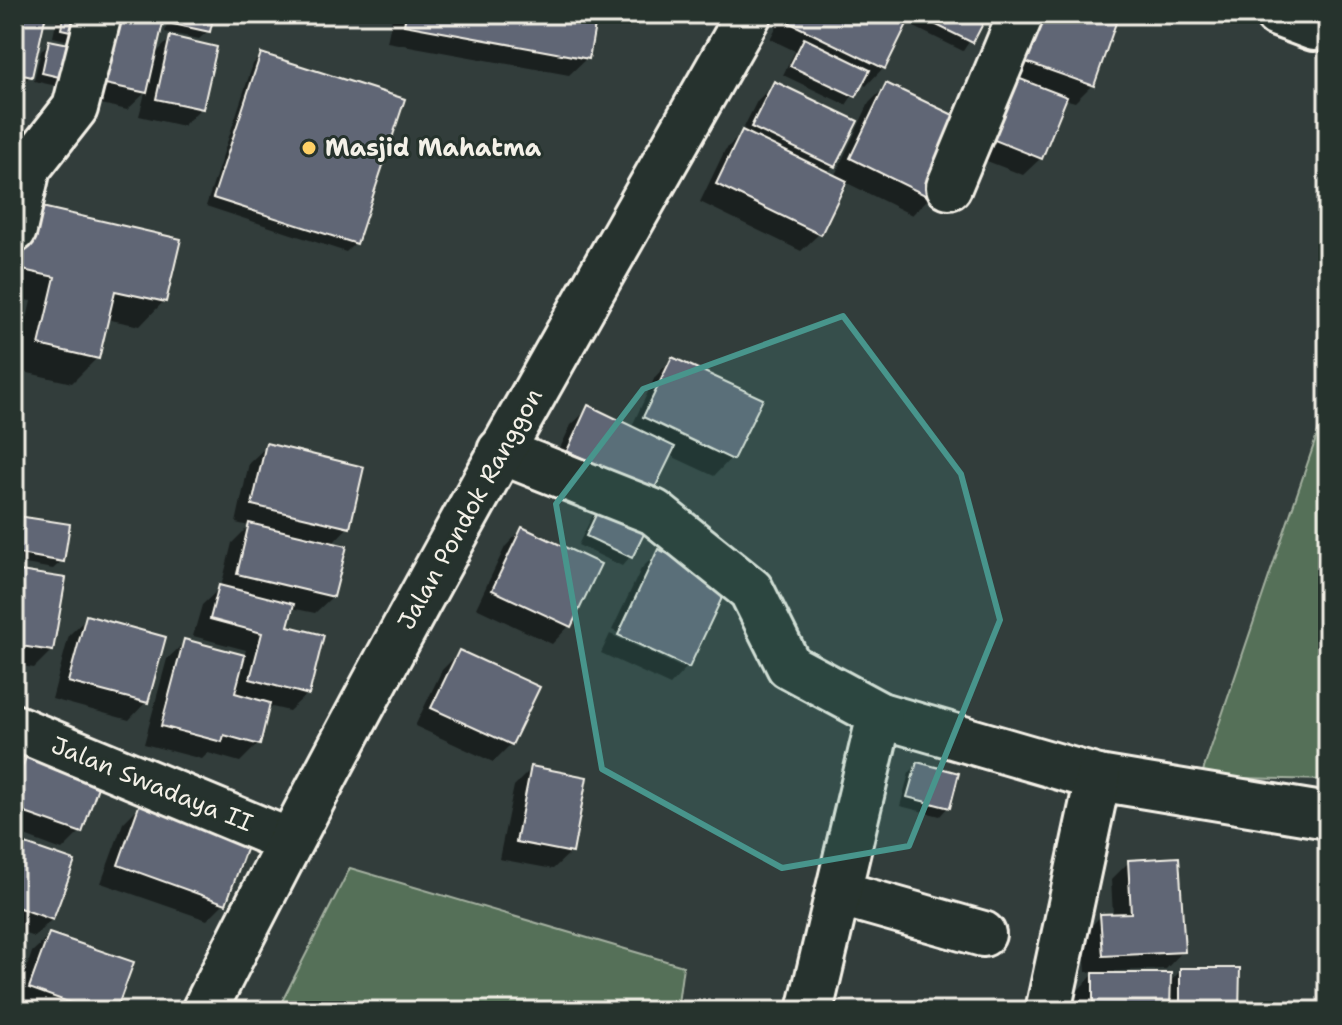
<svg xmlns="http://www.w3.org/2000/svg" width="1342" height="1025" font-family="'Shantell Sans',sans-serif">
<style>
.green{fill:#547058;stroke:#a4b0a0;stroke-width:2}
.shadow{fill:#0007}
.building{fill:#606674;stroke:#f4f1e8;stroke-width:2}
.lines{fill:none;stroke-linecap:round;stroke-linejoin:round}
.minor-casing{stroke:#f4f1e8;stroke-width:50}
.minor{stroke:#26332d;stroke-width:44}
.marked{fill:#48958c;fill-opacity:0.2;stroke:#48958c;stroke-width:6;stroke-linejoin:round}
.poi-dot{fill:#ffd166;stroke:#26332d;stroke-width:3}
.labels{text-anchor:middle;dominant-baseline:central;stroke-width:6;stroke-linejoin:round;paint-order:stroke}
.poi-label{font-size:24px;font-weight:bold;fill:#f4f1e8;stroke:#26332d;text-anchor:start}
.street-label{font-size:24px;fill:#f4f1e8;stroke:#26332d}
</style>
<rect width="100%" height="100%" fill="#323d3b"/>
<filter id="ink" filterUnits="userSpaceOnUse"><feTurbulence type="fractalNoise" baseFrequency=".0125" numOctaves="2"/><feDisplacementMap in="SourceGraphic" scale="16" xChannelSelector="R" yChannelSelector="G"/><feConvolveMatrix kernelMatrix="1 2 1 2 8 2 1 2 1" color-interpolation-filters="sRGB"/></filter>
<g filter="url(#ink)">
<g class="green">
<polygon points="1328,403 1328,780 1201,777"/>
<polygon points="350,868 683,966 677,1011 277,1011"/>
</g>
<g class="shadow">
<polygon points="14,14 44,14 30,76 14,92"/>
<polygon points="58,14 92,14 78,43 53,37"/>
<polygon points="163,14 154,55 171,38 201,108 183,126 139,116 145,93 127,110 80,99"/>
<polygon points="169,14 212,14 208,31 199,39 165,32"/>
<polygon points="256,14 305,14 296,23"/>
<polygon points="393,14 595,14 587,58 569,75 387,42"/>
<polygon points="783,14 895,14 893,16 907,23 911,14 993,14 981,24 963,51 906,23 883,68 866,86 861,83 846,105 783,75 795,51 770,39"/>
<polygon points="1030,14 1117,14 1092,85 1075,102 1064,99 1041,158 1023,175 961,151"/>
<polygon points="50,42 77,48 61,87 34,81 41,51"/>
<polygon points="262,55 355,243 346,252 206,206 253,64"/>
<polygon points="775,83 834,166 826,173 834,177 869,103 887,85 930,197 912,215 845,182 819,234 801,251 700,202 725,150 740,135 757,101"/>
<polygon points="14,227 164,301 140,326 106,319 97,358 72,383 15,370 31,301 14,298"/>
<polygon points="672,359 731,458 714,476 669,455 651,491 550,469 571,425 589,408 631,428 655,377"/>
<polygon points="267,446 348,527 331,545 333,596 315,613 291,608 286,627 307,694 289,711 268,706 258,744 240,762 208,753 202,759 144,744 167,659 185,642 244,656 246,650 193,636 202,605 221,587 232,543 249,526 236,523 249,463"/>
<polygon points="602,504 630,557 622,566 578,545 594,513"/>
<polygon points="19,518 62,561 53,569 14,562 14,523"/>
<polygon points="522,529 569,626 552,644 476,608 505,547"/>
<polygon points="658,552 687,667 670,685 601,653 610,634 683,668 683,663 612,630 641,569"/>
<polygon points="20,573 52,650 34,668 14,665 14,579"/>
<polygon points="87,618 146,702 129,720 52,699 69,635"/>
<polygon points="460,652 511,744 493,762 415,726 442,670"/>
<polygon points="29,752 80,832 62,850 14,832 14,767"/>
<polygon points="918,764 948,807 940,816 900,806 909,773"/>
<polygon points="532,768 571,852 553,869 499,859 514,786"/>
<polygon points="141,805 224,903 207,920 101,883 123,823"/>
<polygon points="14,842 52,919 34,937 14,930"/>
<polygon points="1129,862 1183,951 1166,969 1115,971 1115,975 1169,983 1181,970 1237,1011 1076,1011 1076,992 1096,972 1086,972 1083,934 1101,916 1113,915 1111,880"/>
<polygon points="50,935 114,1011 28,1011 14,1006 32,952"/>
</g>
<g class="building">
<polygon points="14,14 46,14 32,77 14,73"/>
<polygon points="64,14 94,14 89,35 61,29"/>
<polygon points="112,14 165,14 147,93 96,82"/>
<polygon points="175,14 214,14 210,32 173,24"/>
<polygon points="406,14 597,14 589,59 404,25"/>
<polygon points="790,14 893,14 908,22 885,69 786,21"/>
<polygon points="914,14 988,14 973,43"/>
<polygon points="1040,14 1119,14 1094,86 1023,61"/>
<polygon points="170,36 217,47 203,109 156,99"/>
<polygon points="804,38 870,70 856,97 790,66"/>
<polygon points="49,40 79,46 72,80 42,73"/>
<polygon points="261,53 405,99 357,244 213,198"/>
<polygon points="1002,72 1067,97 1042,159 977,133"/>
<polygon points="774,81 858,121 835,167 751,127"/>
<polygon points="886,83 968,122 931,198 850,158"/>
<polygon points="742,130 847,181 821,235 716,184"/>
<polygon points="33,205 181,239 166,302 115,291 99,359 39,345 55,277 18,269"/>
<polygon points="672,357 763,399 733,460 643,417"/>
<polygon points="588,405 675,447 653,492 567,451"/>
<polygon points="266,443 364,467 350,528 252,505"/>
<polygon points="602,502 649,524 632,558 586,536"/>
<polygon points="18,516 70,524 64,562 14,553"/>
<polygon points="249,523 347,546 334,597 237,574"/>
<polygon points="522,527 601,564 571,627 492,590"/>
<polygon points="658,549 729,583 689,668 618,635"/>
<polygon points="20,571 66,578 53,651 14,645 14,603"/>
<polygon points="219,585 294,604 288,626 324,635 309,695 250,679 262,633 210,619"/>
<polygon points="86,615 166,637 148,703 68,682"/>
<polygon points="184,639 245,655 235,693 270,703 260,745 224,735 222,742 161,726"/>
<polygon points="459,650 540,687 512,745 431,708"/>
<polygon points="29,749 102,775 82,833 14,809 14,789"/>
<polygon points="917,762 959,773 950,808 907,797"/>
<polygon points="531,766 587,777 573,853 516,842"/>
<polygon points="140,803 249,841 226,904 118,865"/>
<polygon points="14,840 75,861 53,920 14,906"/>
<polygon points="1179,857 1185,952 1103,956 1100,914 1131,913 1128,860"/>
<polygon points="49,933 134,962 116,1011 93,1011 29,988"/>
<polygon points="1180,968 1240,968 1239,1011 1180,1011"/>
<polygon points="1093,973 1171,973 1170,1011 1093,1011"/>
</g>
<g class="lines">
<defs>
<g id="minor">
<polyline points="1277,14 1314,28"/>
<polyline points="949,187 1021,14"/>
<polyline points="14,230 28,168 75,108 99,14"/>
<polyline points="500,451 654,512 751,590 789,666 880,715 1098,778 1328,816"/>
<polyline points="14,727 289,841"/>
<polyline points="838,893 983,934"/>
<path d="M204,1011C373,672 562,343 749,14"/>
<polyline points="810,1011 880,715"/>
<polyline points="1048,1011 1098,778"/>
</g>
</defs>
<use href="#minor" class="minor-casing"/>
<use href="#minor" class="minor"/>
</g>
</g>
<path class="marked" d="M843,316L961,474L1000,620L909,846L782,868L602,769L556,504L643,389Z"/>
<circle class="poi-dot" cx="309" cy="148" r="8"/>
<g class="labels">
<g class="poi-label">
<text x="325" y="148">Masjid Mahatma</text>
</g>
<g class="street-label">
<text transform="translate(470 509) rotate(-61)">Jalan Pondok Ranggon</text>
<text transform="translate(152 784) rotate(22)">Jalan Swadaya II</text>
</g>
</g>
<rect width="1342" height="1025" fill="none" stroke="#26332d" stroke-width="48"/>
<rect x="24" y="24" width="1294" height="977" fill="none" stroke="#f4f1e8" stroke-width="3" filter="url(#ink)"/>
</svg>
